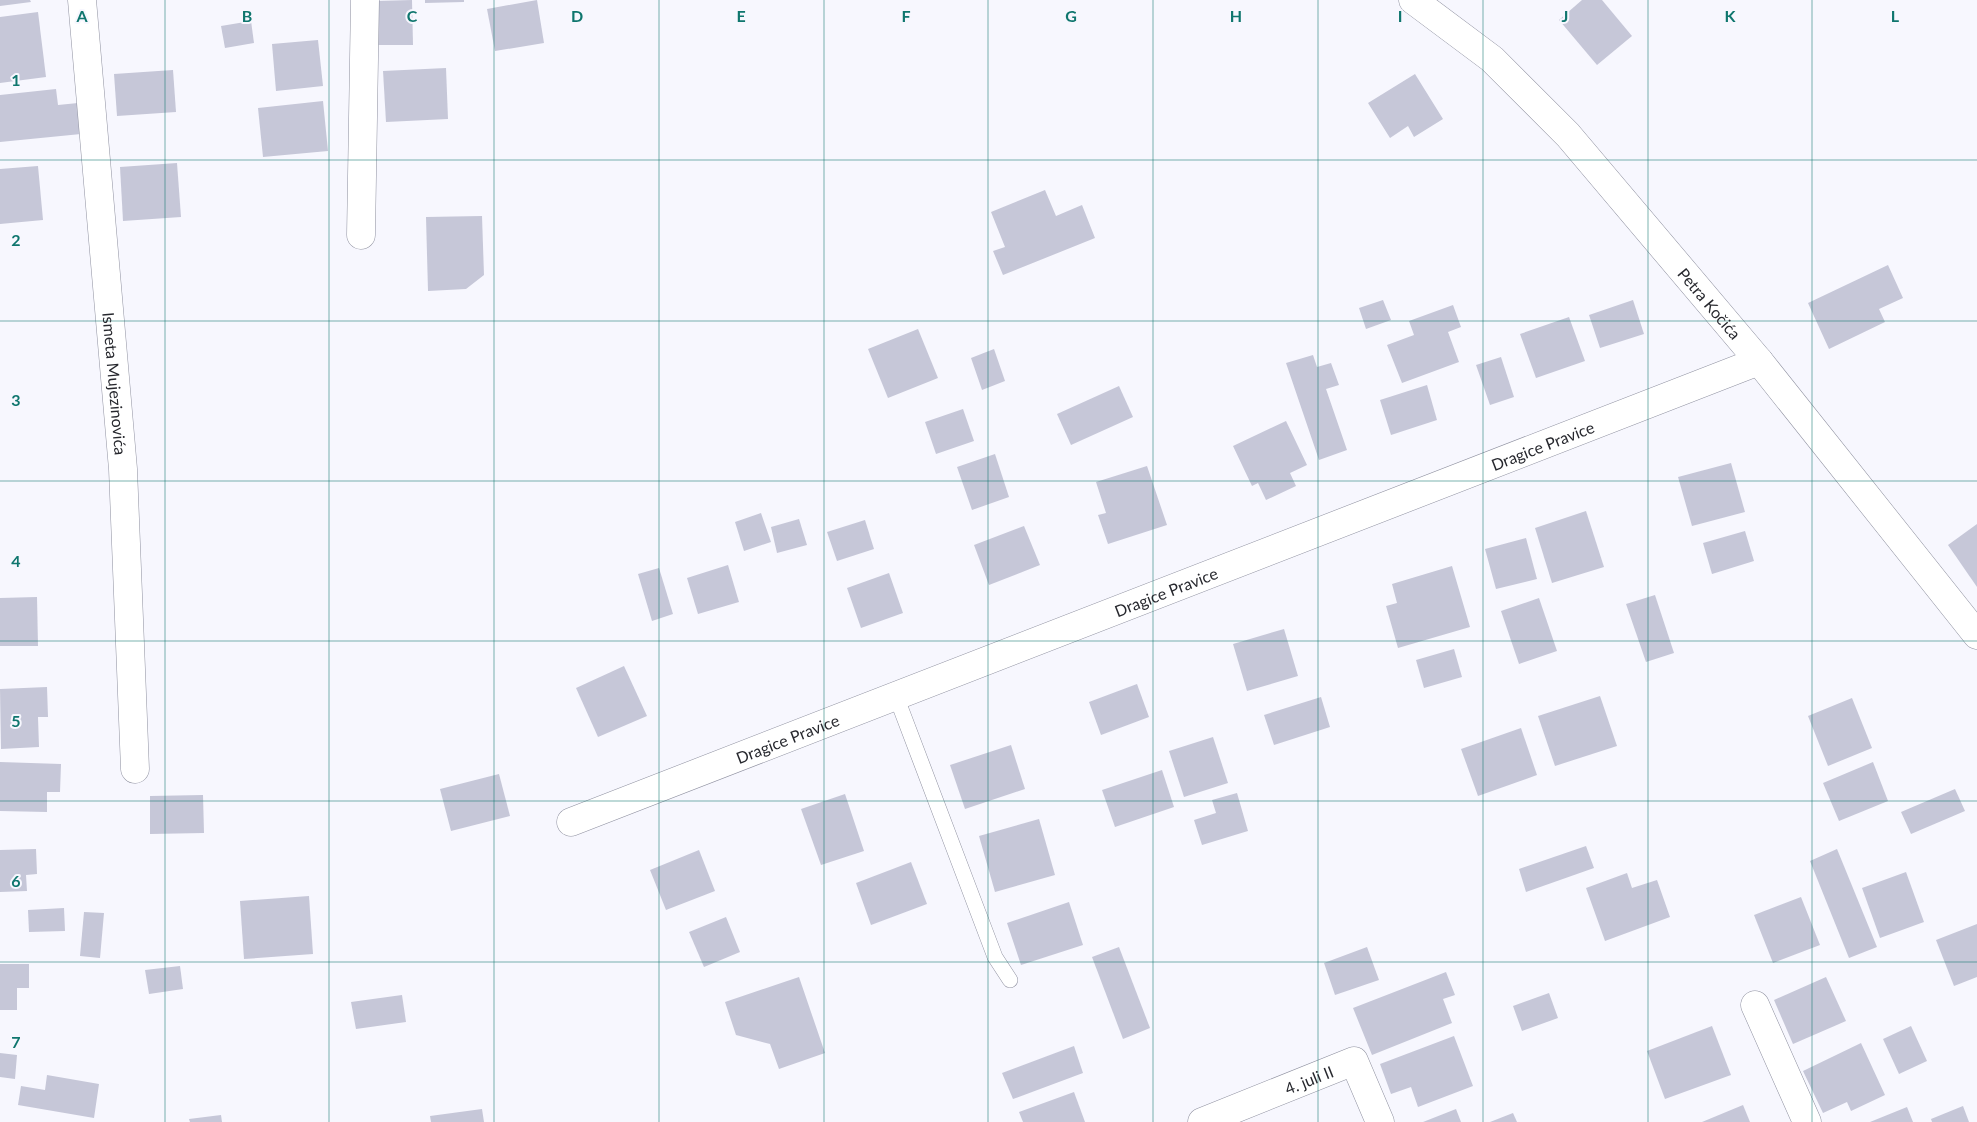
<svg xmlns="http://www.w3.org/2000/svg" width="1977" height="1122" font-family="Lato,sans-serif">
<style>
.building{fill:#c6c7d8}
.lines{fill:none;stroke-linecap:round;stroke-linejoin:round}
.service-casing{stroke:#8f91a0;stroke-width:16}
.minor-casing{stroke:#8f91a0;stroke-width:29}
.tertiary-casing{stroke:#8f91a0;stroke-width:29}
.service{stroke:#fff;stroke-width:15}
.minor{stroke:#fff;stroke-width:28}
.tertiary{stroke:#fff;stroke-width:28}
.grid{fill:none;stroke:#0f766e;stroke-width:1;stroke-opacity:0.55}
.labels{text-anchor:middle;dominant-baseline:central;stroke-width:4;stroke-linejoin:round;paint-order:stroke}
.street-label{font-size:16px;fill:#27282e;stroke:#f7f7fe}
.grid-label{font-size:16px;text-anchor:middle;font-weight:bold;fill:#0f766e;stroke:#f7f7fe;stroke-width:4;stroke-linejoin:round;paint-order:stroke}
</style>
<rect width="100%" height="100%" fill="#f7f7fe"/>
<g class="building">
<polygon points="0,0 30,0 31,2 0,6"/>
<polygon points="412,0 413,45 377,45 376,1"/>
<polygon points="425,0 464,0 464,2 425,3"/>
<polygon points="537,0 544,43 495,51 487,9"/>
<polygon points="1582,0 1602,0 1632,36 1597,65 1559,20"/>
<polygon points="38,12 46,77 0,83 0,17"/>
<polygon points="251,21 254,43 225,48 221,26"/>
<polygon points="318,40 323,86 276,91 272,44"/>
<polygon points="446,68 448,119 386,122 383,71"/>
<polygon points="173,70 176,112 117,116 114,74"/>
<polygon points="1415,74 1443,119 1414,137 1408,126 1390,138 1368,103"/>
<polygon points="56,89 58,105 78,103 81,134 0,142 0,95"/>
<polygon points="323,101 328,151 263,157 258,108"/>
<polygon points="177,163 181,217 123,221 120,167"/>
<polygon points="38,166 43,220 0,224 0,169"/>
<polygon points="1045,190 1056,216 1082,205 1095,238 1003,275 993,251 1005,247 991,212"/>
<polygon points="482,216 484,275 466,289 428,291 426,217"/>
<polygon points="1888,265 1903,298 1879,309 1885,322 1829,349 1808,303"/>
<polygon points="1383,300 1391,320 1366,329 1359,308"/>
<polygon points="1633,300 1644,334 1600,348 1589,315"/>
<polygon points="1453,305 1461,327 1448,332 1459,362 1402,383 1387,345 1414,335 1409,321"/>
<polygon points="1569,317 1585,361 1536,378 1520,334"/>
<polygon points="918,329 938,378 888,398 868,349"/>
<polygon points="994,349 1005,381 982,390 971,358"/>
<polygon points="1313,355 1317,367 1331,363 1339,385 1326,389 1347,450 1319,460 1286,363"/>
<polygon points="1501,357 1514,397 1490,405 1476,365"/>
<polygon points="1427,385 1437,420 1391,435 1380,400"/>
<polygon points="1119,386 1133,417 1071,445 1057,414"/>
<polygon points="963,409 974,441 936,454 925,422"/>
<polygon points="1286,421 1307,465 1290,473 1296,486 1266,500 1258,483 1252,486 1233,446"/>
<polygon points="995,454 1009,497 972,510 957,467"/>
<polygon points="1731,463 1745,512 1692,526 1678,477"/>
<polygon points="1147,466 1167,525 1108,544 1098,515 1106,513 1096,482"/>
<polygon points="1586,511 1604,567 1552,583 1535,528"/>
<polygon points="761,513 771,542 744,551 735,522"/>
<polygon points="799,519 807,545 777,553 771,527"/>
<polygon points="865,520 874,549 837,561 827,532"/>
<polygon points="1977,524 1977,587 1948,545"/>
<polygon points="1024,526 1040,565 989,585 974,545"/>
<polygon points="1745,531 1754,561 1712,574 1703,543"/>
<polygon points="1526,538 1537,579 1496,589 1485,549"/>
<polygon points="728,565 739,602 698,614 687,578"/>
<polygon points="1452,566 1470,627 1398,648 1386,606 1397,603 1392,584"/>
<polygon points="659,568 673,614 652,621 638,574"/>
<polygon points="889,573 903,613 861,628 847,588"/>
<polygon points="1655,595 1674,653 1646,662 1626,604"/>
<polygon points="37,597 38,646 0,646 0,598"/>
<polygon points="1539,598 1557,651 1519,664 1501,611"/>
<polygon points="1284,629 1298,676 1247,691 1233,644"/>
<polygon points="1454,649 1462,677 1424,688 1416,660"/>
<polygon points="624,666 647,716 598,737 576,688"/>
<polygon points="1137,684 1149,717 1101,735 1089,702"/>
<polygon points="47,687 48,717 38,717 39,747 1,749 0,689"/>
<polygon points="1600,696 1617,746 1555,766 1538,716"/>
<polygon points="1321,697 1330,727 1274,745 1264,715"/>
<polygon points="1852,698 1872,748 1828,766 1808,716"/>
<polygon points="1521,728 1537,775 1478,796 1461,749"/>
<polygon points="1213,737 1228,783 1184,797 1169,751"/>
<polygon points="1011,745 1025,789 965,809 950,765"/>
<polygon points="0,762 61,764 60,792 47,792 47,812 0,811"/>
<polygon points="1873,762 1888,801 1839,821 1823,783"/>
<polygon points="1162,770 1174,807 1115,827 1102,790"/>
<polygon points="499,774 510,816 451,831 440,789"/>
<polygon points="1955,789 1965,811 1911,834 1901,812"/>
<polygon points="1237,793 1248,831 1202,845 1194,820 1216,813 1212,800"/>
<polygon points="845,794 864,851 821,865 801,809"/>
<polygon points="203,795 204,833 150,834 150,796"/>
<polygon points="1039,819 1055,875 995,892 979,836"/>
<polygon points="1586,846 1594,868 1526,892 1519,869"/>
<polygon points="36,849 37,874 26,875 27,891 0,892 0,850"/>
<polygon points="1837,849 1877,947 1849,958 1810,861"/>
<polygon points="699,850 715,891 666,910 650,870"/>
<polygon points="911,862 927,904 871,925 856,883"/>
<polygon points="1906,872 1924,922 1880,938 1862,888"/>
<polygon points="1627,873 1632,888 1657,880 1670,917 1605,941 1586,888"/>
<polygon points="309,896 313,954 244,959 240,901"/>
<polygon points="1801,897 1820,945 1773,963 1754,915"/>
<polygon points="1069,902 1083,945 1021,965 1007,923"/>
<polygon points="64,908 65,931 29,932 28,910"/>
<polygon points="84,912 104,913 100,958 80,956"/>
<polygon points="726,917 740,952 704,967 689,932"/>
<polygon points="1977,924 1977,977 1954,986 1936,940"/>
<polygon points="1119,947 1150,1028 1123,1039 1092,957"/>
<polygon points="1367,947 1379,980 1335,995 1324,963"/>
<polygon points="0,964 29,964 29,988 17,988 17,1010 0,1010"/>
<polygon points="180,966 183,989 149,994 145,970"/>
<polygon points="1446,972 1455,995 1443,999 1452,1023 1372,1055 1353,1008"/>
<polygon points="799,977 825,1053 779,1069 770,1044 736,1035 725,1002"/>
<polygon points="1826,977 1846,1021 1793,1044 1774,1000"/>
<polygon points="1549,993 1558,1018 1522,1031 1513,1006"/>
<polygon points="402,995 406,1022 356,1029 351,1002"/>
<polygon points="1712,1026 1731,1075 1665,1099 1647,1051"/>
<polygon points="1911,1026 1927,1061 1899,1074 1883,1039"/>
<polygon points="1454,1036 1473,1086 1418,1107 1411,1087 1391,1094 1380,1064"/>
<polygon points="1861,1043 1885,1095 1851,1111 1847,1102 1823,1113 1803,1071"/>
<polygon points="1074,1046 1083,1073 1013,1099 1002,1073"/>
<polygon points="0,1053 17,1055 15,1079 0,1077"/>
<polygon points="47,1075 99,1084 94,1118 18,1105 21,1086 45,1090"/>
<polygon points="1074,1092 1085,1122 1023,1122 1019,1112"/>
<polygon points="1743,1105 1750,1122 1702,1122"/>
<polygon points="1963,1106 1969,1122 1932,1122 1931,1119"/>
<polygon points="1907,1107 1913,1122 1870,1122"/>
<polygon points="482,1109 484,1122 431,1122 430,1116"/>
<polygon points="1456,1109 1461,1122 1423,1122"/>
<polygon points="1513,1113 1517,1122 1490,1122"/>
<polygon points="221,1115 222,1122 190,1122 189,1119"/>
</g>
<g class="lines">
<defs>
<polyline id="service" points="896,696 995,957 1010,980"/>
<g id="minor">
<path id="s1" d="M82,0L123,469L135,769"/>
<polyline points="361,235 365,0"/>
<path id="s2" d="M571,822L1759,361"/>
<polyline points="1755,1005 1807,1122"/>
<path id="s3" d="M1202,1122L1354,1061L1380,1122"/>
</g>
<g id="tertiary">
<path id="s4" d="M1413,0L1492,59L1568,135L1759,361L1977,635"/>
</g>
</defs>
<use href="#service" class="service-casing"/>
<use href="#minor" class="minor-casing"/>
<use href="#tertiary" class="tertiary-casing"/>
<use href="#service" class="service"/>
<use href="#minor" class="minor"/>
<use href="#tertiary" class="tertiary"/>
</g>
<path class="grid" d="M165,0V1122M329,0V1122M494,0V1122M659,0V1122M824,0V1122M988,0V1122M1153,0V1122M1318,0V1122M1483,0V1122M1648,0V1122M1812,0V1122M0,160H1977M0,321H1977M0,481H1977M0,641H1977M0,801H1977M0,962H1977"/>
<g class="labels">
<g class="street-label">
<text stroke="none"><textPath href="#s4" startOffset="426">Petra Kočića</textPath></text>
<text stroke="none"><textPath href="#s1" startOffset="385">Ismeta Mujezinovića</textPath></text>
<text stroke="none"><textPath href="#s2" startOffset="1042">Dragice Pravice</textPath></text>
<text stroke="none"><textPath href="#s2" startOffset="638">Dragice Pravice</textPath></text>
<text stroke="none"><textPath href="#s2" startOffset="232">Dragice Pravice</textPath></text>
<text stroke="none"><textPath href="#s3" startOffset="115">4. juli II</textPath></text>
</g>
</g>
<g class="grid-label">
<text x="82" y="22">A</text>
<text x="247" y="22">B</text>
<text x="412" y="22">C</text>
<text x="577" y="22">D</text>
<text x="741" y="22">E</text>
<text x="906" y="22">F</text>
<text x="1071" y="22">G</text>
<text x="1236" y="22">H</text>
<text x="1400" y="22">I</text>
<text x="1565" y="22">J</text>
<text x="1730" y="22">K</text>
<text x="1895" y="22">L</text>
<text x="16" y="86">1</text>
<text x="16" y="246">2</text>
<text x="16" y="406">3</text>
<text x="16" y="567">4</text>
<text x="16" y="727">5</text>
<text x="16" y="887">6</text>
<text x="16" y="1048">7</text>
</g>
</svg>
